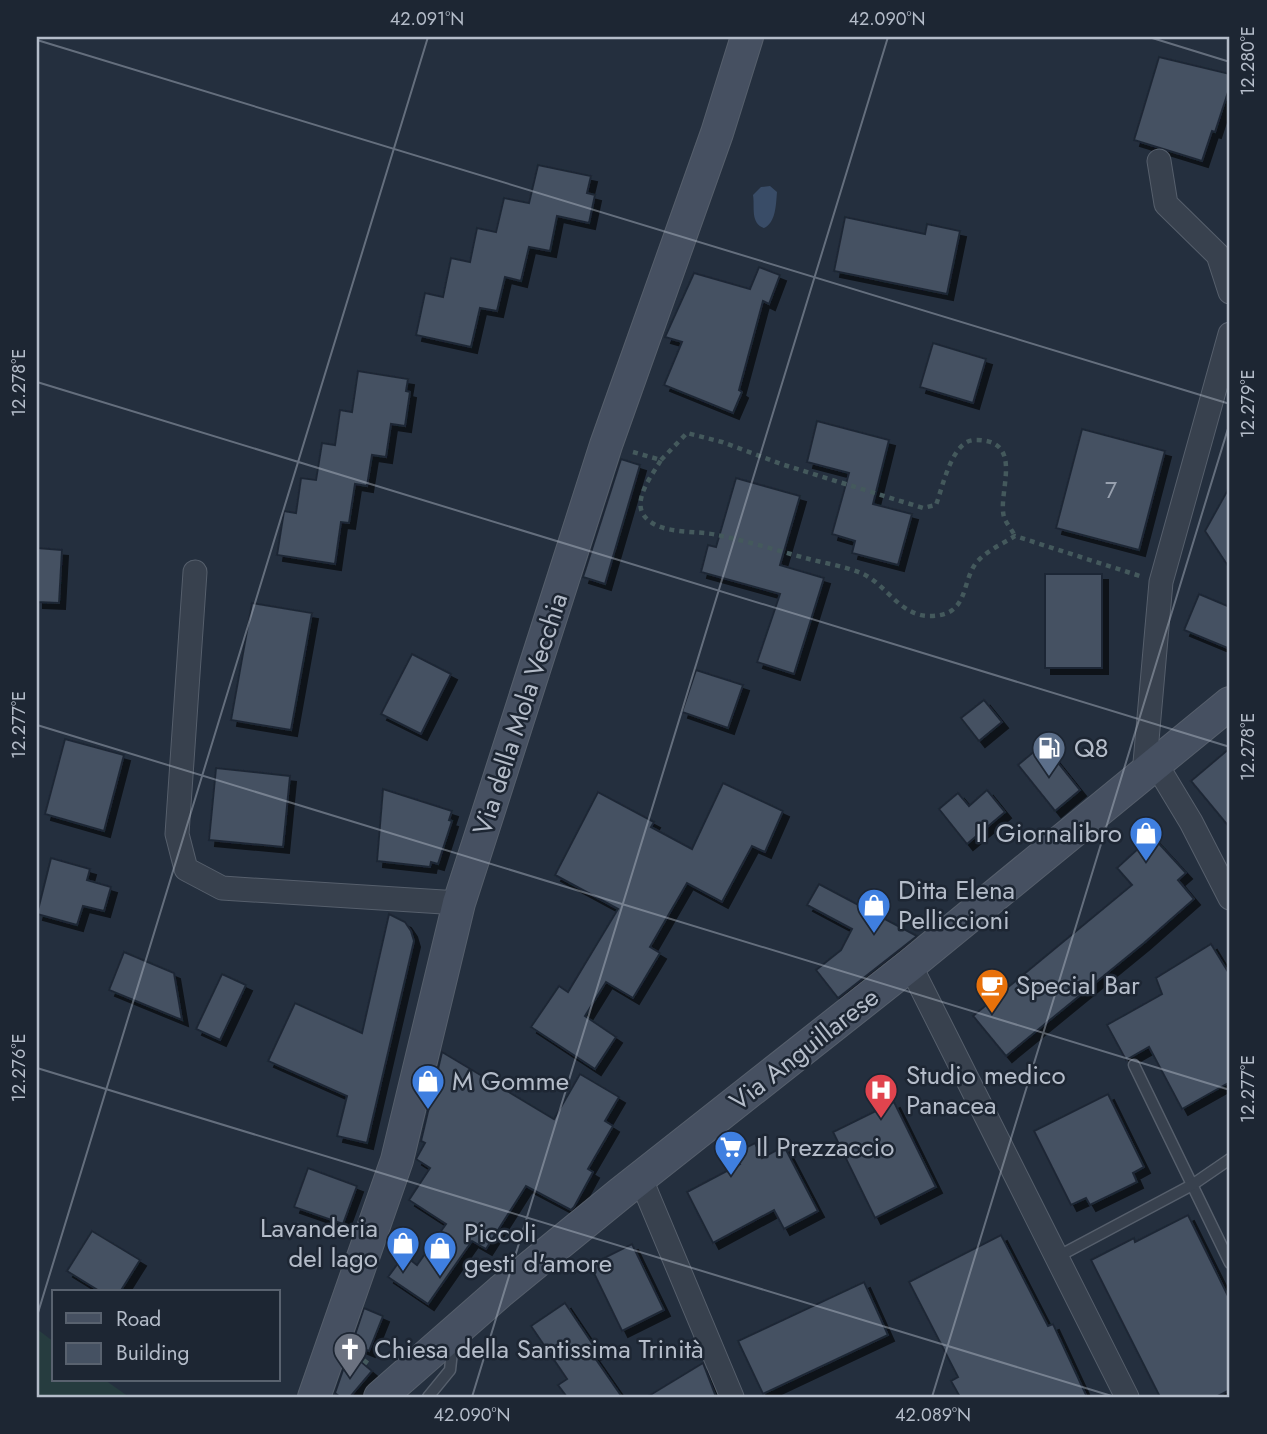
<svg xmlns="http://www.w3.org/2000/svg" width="1267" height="1434" font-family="Jost,sans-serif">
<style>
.green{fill:#263c3f}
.water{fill:#394c67}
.building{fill:#455162;stroke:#1f2835;stroke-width:2;filter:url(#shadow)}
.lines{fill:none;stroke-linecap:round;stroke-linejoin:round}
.lane-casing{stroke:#565f6c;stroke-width:13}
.street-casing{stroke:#565f6c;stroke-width:25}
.secondary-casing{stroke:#565f6c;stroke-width:34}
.path{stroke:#44595c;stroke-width:4.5;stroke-dasharray:5 5;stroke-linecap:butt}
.lane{stroke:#38414e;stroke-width:10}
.street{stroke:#38414e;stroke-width:23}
.secondary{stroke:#465061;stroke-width:32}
.ticks{fill:none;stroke:#b4bcc9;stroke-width:2;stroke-opacity:0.45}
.labels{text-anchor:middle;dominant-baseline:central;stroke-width:5;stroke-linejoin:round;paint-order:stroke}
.number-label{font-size:23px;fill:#98a1af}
.street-label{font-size:26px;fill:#b4bcc9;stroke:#1d2633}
.poi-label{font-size:26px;fill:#b4bcc9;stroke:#1d2633;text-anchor:start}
.neatline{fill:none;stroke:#b4bcc9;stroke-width:2.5}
.ticks-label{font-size:18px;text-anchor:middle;fill:#b4bcc9}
</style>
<defs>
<filter id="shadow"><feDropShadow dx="6" dy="6" stdDeviation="0" flood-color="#0009"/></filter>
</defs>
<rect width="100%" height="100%" fill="#242f3e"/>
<polygon class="green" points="37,1329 54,1342 54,1380 105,1380 129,1397 37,1397"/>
<path class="water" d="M770,186L777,192C776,204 776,223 764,228C750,223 755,207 753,195L761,187Z"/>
<g class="building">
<polygon points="1159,57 1230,74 1230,86 1215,132 1212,131 1202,161 1134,140"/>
<polygon points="538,165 591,176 587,193 595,195 589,223 557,216 550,251 529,247 521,281 505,277 497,311 480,308 471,347 416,335 425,293 443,297 451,258 470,262 477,228 496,232 504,198 529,203"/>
<polygon points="845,217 925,234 927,224 960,231 947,294 834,271"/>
<polygon points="759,267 780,275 769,304 763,301 739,390 742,392 733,413 664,385 682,342 665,337 694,273 750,289"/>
<polygon points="933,343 986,359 973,403 920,387"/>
<polygon points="358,371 408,379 406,391 410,392 405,426 391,424 386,457 372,455 367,486 355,484 349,523 341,522 335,564 277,555 284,511 296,513 301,478 316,480 322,443 335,445 340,410 352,412"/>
<polygon points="817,421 889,440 873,504 912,514 898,565 852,553 855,541 832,534 849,473 807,462"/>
<polygon points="1082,429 1165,451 1139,550 1056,528"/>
<polygon points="621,459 640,465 605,584 583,577"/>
<polygon points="736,478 800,496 780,565 824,578 794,674 757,662 780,594 701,572 708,545 716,547"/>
<polygon points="1230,486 1230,569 1205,531"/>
<polygon points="37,548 62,550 59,603 37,602"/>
<rect x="1045" y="574" width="57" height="94"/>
<polygon points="1199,594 1230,607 1230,649 1184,630"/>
<polygon points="252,603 312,613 291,730 231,720"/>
<polygon points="412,654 451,674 421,734 381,714"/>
<polygon points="696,670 743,685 728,728 682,712"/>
<polygon points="984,700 1002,722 979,741 961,718"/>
<polygon points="65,739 124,755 104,831 45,814"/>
<polygon points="1043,744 1080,790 1055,811 1018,765"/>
<polygon points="1230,748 1230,828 1191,781"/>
<polygon points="216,768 290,776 283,847 209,840"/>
<polygon points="723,783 783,811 765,852 752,846 722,902 687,883 650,947 660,953 633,998 606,982 585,1016 616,1037 595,1069 531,1027 559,986 568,992 618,909 555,875 598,792 654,822 651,827 692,849"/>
<polygon points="383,789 452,811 449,820 452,821 438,864 431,862 430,867 377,861"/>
<polygon points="987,790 1005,812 967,844 939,809 958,793 969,806"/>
<polygon points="1152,836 1186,873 1178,880 1194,899 1144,943 1006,1056 973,1016 1132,885 1117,868"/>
<polygon points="51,858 90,869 87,880 111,887 104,911 83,906 77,925 37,914"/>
<polygon points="819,884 917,936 838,998 816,970 841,950 852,929 807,905"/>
<polygon points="389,914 405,922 411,931 414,941 367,1143 337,1136 347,1096 268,1061 295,1003 362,1033"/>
<polygon points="1211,944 1230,975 1230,1082 1182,1109 1149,1047 1126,1060 1107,1025 1162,994 1156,978"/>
<polygon points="124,952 174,973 182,1020 109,990"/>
<polygon points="222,974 246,985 220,1040 196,1029"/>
<polygon points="442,1052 554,1119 580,1074 619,1097 605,1121 613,1126 588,1169 593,1172 574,1207 571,1210 526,1186 486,1249 472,1241 428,1304 388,1277 404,1255 417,1265 446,1224 409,1200 430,1168 416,1159 425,1143 421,1141"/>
<polygon points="1108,1094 1144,1167 1133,1173 1137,1182 1090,1205 1086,1198 1071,1205 1034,1131"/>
<polygon points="894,1102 936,1187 875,1218 833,1132"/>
<polygon points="755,1143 762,1158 784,1146 818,1211 784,1229 774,1210 713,1243 687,1192 740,1164 735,1153"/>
<polygon points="308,1168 357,1186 343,1224 294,1207"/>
<polygon points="1188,1215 1230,1300 1230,1390 1216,1397 1160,1397 1091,1260 1134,1238 1135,1242"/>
<polygon points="92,1231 140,1260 120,1292 101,1292 67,1271"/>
<polygon points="1001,1235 1048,1326 1053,1324 1087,1397 960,1397 951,1381 958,1377 909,1282"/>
<polygon points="632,1244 664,1310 622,1331 590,1265"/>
<polygon points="864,1282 888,1335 763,1394 738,1341"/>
<polygon points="565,1303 598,1352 593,1355 622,1397 567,1397 558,1385 567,1379 531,1326"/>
<polygon points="364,1308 383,1316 369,1351 352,1344"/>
<polygon points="354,1356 372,1371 350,1397 340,1397 335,1393 343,1370"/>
<polygon points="703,1363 716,1397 647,1397"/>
</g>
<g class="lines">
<defs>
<g id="lane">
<polyline points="1134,1065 1230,1263"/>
<polyline points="1057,1257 1192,1185 1230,1159"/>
<polyline points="428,1397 450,1370 453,1342"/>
</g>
<g id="street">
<polyline points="1159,161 1166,204 1218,255 1230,292"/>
<polyline points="195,572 177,834 186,869 222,888 459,903"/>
<polyline points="1156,764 1191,822 1230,898"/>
<polyline points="1144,774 1161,582 1230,334"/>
<polyline points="910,965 1127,1397"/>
<polyline points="640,1177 732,1397"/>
</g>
<g id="secondary">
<polyline points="314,1397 397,1160 459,903 490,807 606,445 717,133 747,37"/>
<polyline points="380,1397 501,1291 621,1193 910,965 1230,703"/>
</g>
</defs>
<use href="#lane" class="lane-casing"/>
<use href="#street" class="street-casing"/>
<use href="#secondary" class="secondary-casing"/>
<g class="path">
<path d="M633,452L661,460C653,474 630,502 646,518C662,535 696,530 717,535C747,541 776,550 805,558C823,563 844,566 861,573C887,584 900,618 933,616C969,614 961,583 976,563C986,551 1002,544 1015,536L1140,576"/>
<path d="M661,460L687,433L722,442L781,464L923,508L936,505C943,486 952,440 975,440C1026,439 997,493 1004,517C1006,523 1012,530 1015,536"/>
<polyline points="356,1354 371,1366"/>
</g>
<use href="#lane" class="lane"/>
<use href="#street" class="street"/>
<use href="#secondary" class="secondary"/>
</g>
<path class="ticks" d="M1149,37L1230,62M37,40L1230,404M37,382L1230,747M37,725L1230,1090M37,1068L1115,1397M37,1316L428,37M472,1397L888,37M932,1397L1230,422"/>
<defs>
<symbol id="fuel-pin" viewBox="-11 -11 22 30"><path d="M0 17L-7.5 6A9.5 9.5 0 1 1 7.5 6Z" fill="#5c6f8a" stroke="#1d2633"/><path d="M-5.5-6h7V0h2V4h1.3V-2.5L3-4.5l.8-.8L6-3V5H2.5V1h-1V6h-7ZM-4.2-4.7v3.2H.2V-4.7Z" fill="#fff"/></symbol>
<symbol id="shop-pin" viewBox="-11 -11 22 30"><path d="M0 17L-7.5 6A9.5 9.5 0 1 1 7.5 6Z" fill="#3f7fe0" stroke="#1d2633"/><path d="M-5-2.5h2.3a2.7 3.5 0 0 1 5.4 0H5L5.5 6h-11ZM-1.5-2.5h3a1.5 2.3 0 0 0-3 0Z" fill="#fff"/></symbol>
<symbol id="cafe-pin" viewBox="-11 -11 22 30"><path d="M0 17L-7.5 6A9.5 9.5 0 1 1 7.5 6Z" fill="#e8710a" stroke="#1d2633"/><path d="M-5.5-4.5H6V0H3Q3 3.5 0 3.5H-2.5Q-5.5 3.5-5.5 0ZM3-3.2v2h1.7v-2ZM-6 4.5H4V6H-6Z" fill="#fff"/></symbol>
<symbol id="hospital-pin" viewBox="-11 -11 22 30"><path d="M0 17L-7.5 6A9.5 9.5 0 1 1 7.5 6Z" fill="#e0444e" stroke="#1d2633"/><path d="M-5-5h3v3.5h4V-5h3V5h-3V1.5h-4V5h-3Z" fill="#fff"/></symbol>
<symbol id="supermarket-pin" viewBox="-11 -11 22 30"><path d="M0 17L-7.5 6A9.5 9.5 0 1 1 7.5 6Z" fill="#3f7fe0" stroke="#1d2633"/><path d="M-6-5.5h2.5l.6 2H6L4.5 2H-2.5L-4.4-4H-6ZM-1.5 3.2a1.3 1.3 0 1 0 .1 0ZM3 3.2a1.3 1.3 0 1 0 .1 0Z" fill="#fff"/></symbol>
<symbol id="church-pin" viewBox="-11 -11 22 30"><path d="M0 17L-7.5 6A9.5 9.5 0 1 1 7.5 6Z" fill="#6b7280" stroke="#1d2633"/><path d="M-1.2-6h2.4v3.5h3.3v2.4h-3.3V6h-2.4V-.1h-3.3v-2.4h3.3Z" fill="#fff"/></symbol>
</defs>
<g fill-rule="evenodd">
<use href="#fuel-pin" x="1030" y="729" width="38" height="52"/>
<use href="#shop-pin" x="1127" y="814" width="38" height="52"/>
<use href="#shop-pin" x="855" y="886" width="38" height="52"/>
<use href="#cafe-pin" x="973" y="966" width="38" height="52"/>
<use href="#shop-pin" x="409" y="1062" width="38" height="52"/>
<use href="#hospital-pin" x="862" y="1071" width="38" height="52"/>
<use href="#supermarket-pin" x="712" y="1128" width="38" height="52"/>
<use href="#shop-pin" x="384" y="1224" width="38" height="52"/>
<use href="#shop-pin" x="421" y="1229" width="38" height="52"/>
<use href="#church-pin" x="331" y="1330" width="38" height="52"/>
</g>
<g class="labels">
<g class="number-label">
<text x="1111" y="490">7</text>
</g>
<g class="street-label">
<text transform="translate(520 714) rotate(-72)">Via della Mola Vecchia</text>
<text transform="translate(804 1049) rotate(-38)">Via Anguillarese</text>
</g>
<g class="poi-label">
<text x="1074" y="748">Q8</text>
<text x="1122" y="833" text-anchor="end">Il Giornalibro</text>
<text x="898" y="890">Ditta Elena<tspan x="898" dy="30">Pelliccioni</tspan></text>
<text x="1016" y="985">Special Bar</text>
<text x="906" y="1075">Studio medico<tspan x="906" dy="30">Panacea</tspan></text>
<text x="452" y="1081">M Gomme</text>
<text x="756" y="1147">Il Prezzaccio</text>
<text x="378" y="1228" text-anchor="end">Lavanderia<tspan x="378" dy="30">del lago</tspan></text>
<text x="464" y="1233">Piccoli<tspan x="464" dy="30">gesti d'amore</tspan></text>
<text x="374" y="1349">Chiesa della Santissima Trinità</text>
</g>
</g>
<rect width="1267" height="1434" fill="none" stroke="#1d2633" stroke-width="77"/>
<rect x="52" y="1290" width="228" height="91" fill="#1d2633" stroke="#59626f" stroke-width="2"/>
<rect x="66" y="1313" width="35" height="10" fill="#465061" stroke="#59626f" stroke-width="2"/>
<text x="116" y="1326" font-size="21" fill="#b4bcc9">Road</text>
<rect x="66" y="1343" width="35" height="21" fill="#455162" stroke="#59626f" stroke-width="2"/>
<text x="116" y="1360" font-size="21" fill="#b4bcc9">Building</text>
<rect x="38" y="38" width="1190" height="1358" class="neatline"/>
<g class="ticks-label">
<text x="427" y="25">42.091°N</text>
<text x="887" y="25">42.090°N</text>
<text transform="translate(1248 61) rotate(-90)" y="6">12.280°E</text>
<text transform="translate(19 383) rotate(-90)" y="6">12.278°E</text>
<text transform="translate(1248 404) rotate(-90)" y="6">12.279°E</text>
<text transform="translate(19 725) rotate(-90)" y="6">12.277°E</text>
<text transform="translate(1248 747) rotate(-90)" y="6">12.278°E</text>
<text transform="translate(19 1068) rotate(-90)" y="6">12.276°E</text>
<text transform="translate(1248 1089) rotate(-90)" y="6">12.277°E</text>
<text x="472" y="1421">42.090°N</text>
<text x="933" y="1421">42.089°N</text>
</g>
</svg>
